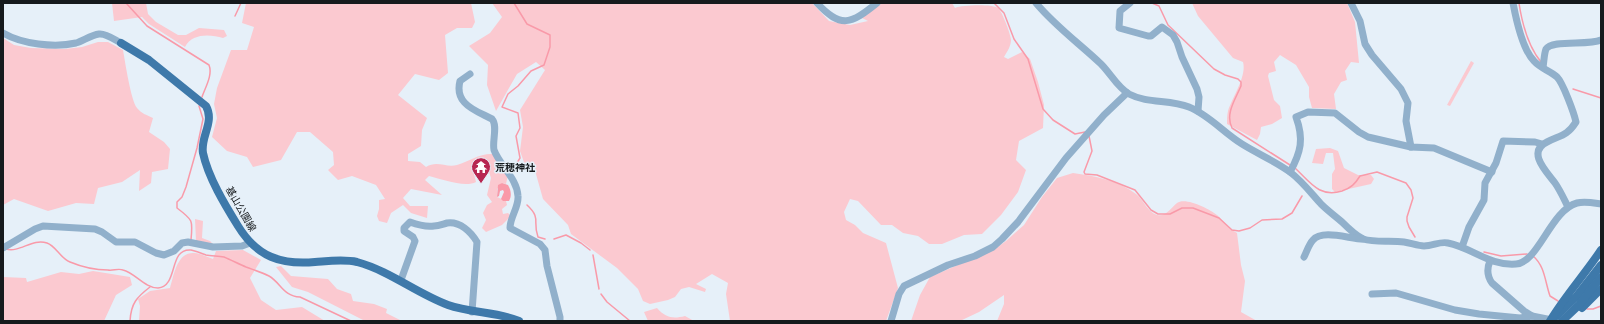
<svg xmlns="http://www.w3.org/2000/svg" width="1604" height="324" font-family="Roboto,'Noto Sans JP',sans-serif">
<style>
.green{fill:#fbc9d0}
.water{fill:#f99aa9}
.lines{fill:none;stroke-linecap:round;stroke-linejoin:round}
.stream{stroke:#f99aa9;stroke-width:1.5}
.minor{stroke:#91b0cb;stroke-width:7}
.major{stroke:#3e79aa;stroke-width:8}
.labels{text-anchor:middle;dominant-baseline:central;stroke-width:3;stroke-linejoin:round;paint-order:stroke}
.poi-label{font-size:10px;font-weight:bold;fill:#161a1d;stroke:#e6f0f9;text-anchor:start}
.street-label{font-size:10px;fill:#161a1d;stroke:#e6f0f9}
</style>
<rect width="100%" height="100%" fill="#e6f0f9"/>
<g class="green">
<path d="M112,3H146L148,14L156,22L178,35H186L199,28L224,30L227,36L223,38C210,34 192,33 185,47L149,24L142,17L114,21Z"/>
<path d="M246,3H471L475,22L472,28H457L445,35L448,73L439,80L415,74L398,95L427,118L422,130L421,146L408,154V161L420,162L426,167C437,160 446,168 457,165C470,161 479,153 494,154L508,175L506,184L502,183L497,189V197L506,201L507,205L502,209L503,214L508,213L511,216L502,225L486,232L482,228L486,220L483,213L487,205L492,202L487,195L491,178L489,172L481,171L474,174L476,182C465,188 441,179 429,176L425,180L442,195L411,189L403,198L410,206H428L427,218L411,213L403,205L391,213L387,223L379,221L377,216L379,209V200L385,199L376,185L352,176L338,180L328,170L334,165L333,152L310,132H297L281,160L253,167L247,157L227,151L212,137L217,118L214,104L217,88L231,50H247L254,27L242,23Z"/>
<path d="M492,3H812L829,21L850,25L868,21L862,18L882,3H952L955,8C963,5 991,4 998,8C1002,11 1011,35 1011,40C1011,46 1007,52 1004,57L1008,59L1022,52L1030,59L1038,82L1044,105L1043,128L1019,141L1016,160L1026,170L1018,192L1001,215L982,234L964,235L942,244H929L918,236L903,233L892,225H881L858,201L850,199L844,212L846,220L855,225L863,233L886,243L898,288L886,321H730L726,294L728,283L712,274L696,284L706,289L705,292L689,287L681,289L675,297L668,300L650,304L643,301L638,289L617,268L571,234L568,225L543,199L534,167L525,165L520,151L523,127L520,110L545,70L536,62L517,74L496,111L487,85L488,65L469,46L490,33L502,17Z"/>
<path d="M1192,3H1347L1355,22L1359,63L1351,62L1345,71L1347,80L1341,82L1334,94L1336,109L1312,108L1309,97V87L1296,65L1280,55L1274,62L1276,71L1269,73L1268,76L1274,100L1280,106L1282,118L1272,124L1261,127L1260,134L1257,140L1227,124C1227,120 1227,115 1228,111C1232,98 1247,76 1243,62L1233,58L1198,16Z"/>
<path d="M3,38L14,45L31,48L65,49L82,47L98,42H108L123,50C125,61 131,101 137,108C142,114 147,115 153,118L149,132L164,142L170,149L168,169L152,172L151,183L139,191L140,170L122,182L98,188L94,204L76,203L48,211L14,199L3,205Z"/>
<polygon points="1471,61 1474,63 1450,106 1447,105"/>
<polygon points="1330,148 1338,151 1344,168 1358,175 1371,175 1374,179 1371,184 1335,192 1332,189 1332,174 1335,169 1333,153 1326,153 1323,164 1312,163 1316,149"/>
<path d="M1073,173C1094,176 1118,180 1136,194C1144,200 1147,212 1157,215C1166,217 1171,208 1177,203C1186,197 1209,209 1217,215C1224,221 1227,228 1237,233L1241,265L1245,281L1241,312L1257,321H997L1004,304V295L979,312L960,321H911L920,295L930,277L995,249L1006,241L1024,225L1042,197L1057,178Z"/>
<polygon points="195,219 203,221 202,238 210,241 213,244 196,241"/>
<path d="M243,250L261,260L250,278L261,300L276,310L302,307L325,321H139L140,306L138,299L150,291L170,288C174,275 177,252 194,253C200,253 207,257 213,259L216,251Z"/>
<polygon points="281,266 291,276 328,279 337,289 351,294 353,301 374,304 387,309 386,313 402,321 365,321 308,292 292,287 276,267"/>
<polygon points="93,271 130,277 132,285 116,295 104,321 3,321 3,277 26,278 27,282 61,272 79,274"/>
<path d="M657,308C666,318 673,319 685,316L694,321H648L644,312Z"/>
</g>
<path class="water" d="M502,183L508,185C511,190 512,196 509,201H503L501,199L504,192L503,190L500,191L499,196L497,197L498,185Z"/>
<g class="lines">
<g class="stream">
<path d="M126,3L147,26L209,65C213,75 205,88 202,97"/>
<polyline points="994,3 1004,13 1014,39 1028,59 1043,109 1053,120 1075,134 1085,132"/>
<path d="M1152,3L1159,6L1168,25L1214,69L1225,75L1238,79L1241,82V86C1235,100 1225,114 1232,128L1290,165"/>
<path d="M1519,3C1522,23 1528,46 1541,62"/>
<polyline points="235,16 241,3"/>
<polyline points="1573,89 1601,98"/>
<polyline points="1089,136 1092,151 1084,172 1085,174 1097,175 1135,190 1151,210 1158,214 1170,214 1182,208 1193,208 1219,218 1232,230 1239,231 1250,228 1262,220 1282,219 1292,213 1302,196"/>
<path d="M1295,168C1310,182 1319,198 1342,191C1351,188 1355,184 1360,176L1377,172L1406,183L1411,190L1413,198L1407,217V221L1409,227L1415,237"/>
<polyline points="511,173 520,158 516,136 520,128 518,113 502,107 508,94 518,86 531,71 544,65 550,47 550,35 527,24 514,3"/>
<path d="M527,205C542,219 532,221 538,237L545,239"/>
<polyline points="554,239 566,235 581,243 590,250"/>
<path d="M191,240C193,220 193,220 177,208V202L182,197L186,187L197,148L203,119L199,106"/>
<path d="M6,249C20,253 32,238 47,243C56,246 60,258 70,262C82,267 95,270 108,270C113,271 118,268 123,270C135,273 145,288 158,288C179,286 168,248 191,250C196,251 201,253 206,255C211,256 218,256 224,257C231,260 239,264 246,267C254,270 261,272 269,276C281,283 283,296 300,297L351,321"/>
<polyline points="1484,252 1501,256 1527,254"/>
<polyline points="593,255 599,289"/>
<path d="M1533,256C1545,266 1545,282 1550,296L1558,301"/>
<polyline points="601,294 607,302 630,321"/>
<polyline points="1587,309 1593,309 1601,306"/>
<path d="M130,321C131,303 137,297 150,287"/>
</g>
<g class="minor">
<path d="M817,3C841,29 851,24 877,3"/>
<path d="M1036,3C1055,26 1080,44 1101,64C1111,74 1117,87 1129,94C1148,104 1170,99 1189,107C1209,115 1224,133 1242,144C1258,154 1275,161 1290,172C1302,181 1311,193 1321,204C1327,210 1335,216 1342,222C1348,228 1355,235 1363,239C1376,243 1391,240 1404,242C1411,243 1418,246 1424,246C1433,246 1440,241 1448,243C1473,248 1489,266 1516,264C1538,263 1551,210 1577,203C1585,201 1594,203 1601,204"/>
<polyline points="1130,3 1120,11 1119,28 1148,36 1151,36 1162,27 1173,35 1177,42 1182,57 1197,89 1199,97 1198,111"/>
<polyline points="1351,3 1360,21 1365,44 1372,55 1401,89 1408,103 1406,121 1411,147"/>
<path d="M1513,3C1516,19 1522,49 1534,61C1540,68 1550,71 1557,77C1563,83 1574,113 1576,122C1567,136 1561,135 1547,142C1526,152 1547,172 1555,183C1560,190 1564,199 1568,207"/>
<path d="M3,33C22,44 54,48 76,43C83,41 91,35 99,34C106,33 115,40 121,43"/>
<path d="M1543,67C1544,62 1544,54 1546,49C1552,39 1588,46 1601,40"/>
<path d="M470,74L460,81C455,100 469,108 484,115C486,116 490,118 492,119C498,126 492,141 494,150C500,166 517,178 518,196C519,207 510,217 510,228L540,244L545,250L547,266L560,317V321"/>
<path d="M1290,172C1301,152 1304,139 1296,117L1308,112L1335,113L1359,132L1368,137L1411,147L1434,148L1492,172"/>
<polyline points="1462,247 1469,227 1484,200 1485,183 1496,163 1503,141 1535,142 1542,144"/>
<polyline points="3,248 35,229 43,226 95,229 102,232 116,242 135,242 156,253 164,255 174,251 182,243 188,242 213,247 242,246 250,243"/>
<path d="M1304,257C1307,251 1309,244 1313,240C1322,229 1350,239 1363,239"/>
<path d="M1490,261C1487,268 1487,276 1492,283L1524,311L1532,316"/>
<path d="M401,280L415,241L413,237L404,231V228L410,222C418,225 426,227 434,226C439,226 443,224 447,223C460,221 471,232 477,242L472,312"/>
<polyline points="1372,294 1396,293 1455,310 1479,314 1520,318 1532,316 1557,321"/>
<polyline points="891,321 899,294 904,286 948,265 975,256 993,247 1002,239 1018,222 1066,158 1104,115 1127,93"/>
</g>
<g class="major">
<path d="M121,43L149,60L206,106C215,122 200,137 203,153C208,177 225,205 238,226C257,257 281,265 315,262C329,261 344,259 357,262C390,271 416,293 448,305C470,313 499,312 519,321"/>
<polyline points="1582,308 1601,289"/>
<polyline points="1556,316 1576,297 1601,265"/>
<path d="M1550,321C1565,296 1585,274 1601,250"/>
<polyline points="1562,321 1579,305 1601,277"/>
</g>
</g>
<defs>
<symbol id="temple-pin" viewBox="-11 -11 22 30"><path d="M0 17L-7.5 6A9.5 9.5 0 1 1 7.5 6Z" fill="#b72651" stroke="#e6f0f9"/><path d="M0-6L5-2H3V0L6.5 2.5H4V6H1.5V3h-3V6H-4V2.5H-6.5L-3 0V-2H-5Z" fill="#fff"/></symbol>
</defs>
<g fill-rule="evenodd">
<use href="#temple-pin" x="470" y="156" width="22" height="30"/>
</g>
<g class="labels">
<g class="poi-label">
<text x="495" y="167">荒穂神社</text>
</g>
<g class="street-label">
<text transform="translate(241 209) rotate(60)">基山公園線</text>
</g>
</g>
<rect width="1604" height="324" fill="none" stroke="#161a1d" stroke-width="8"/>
</svg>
